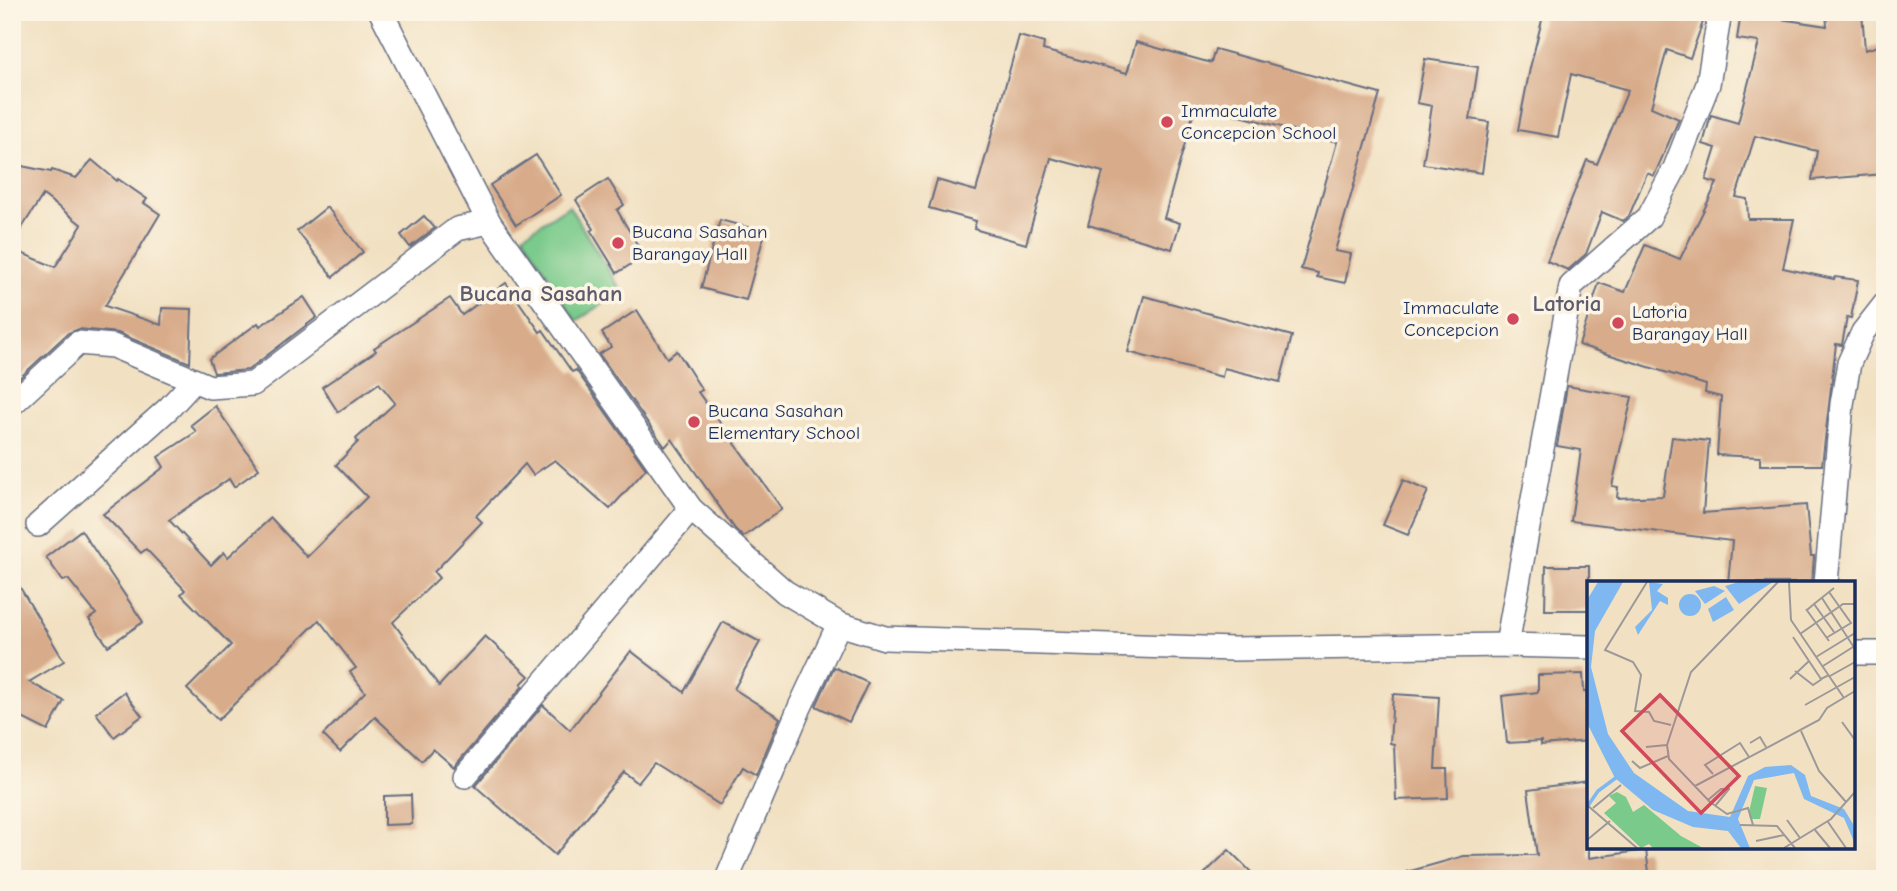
<svg xmlns="http://www.w3.org/2000/svg" width="1897" height="891" font-family="'Comic Neue',sans-serif">
<style>
.green{fill:#7aca8b;stroke:#4a7c74;stroke-width:2}
.building{fill:#d8ac8b}
.lines{fill:none;stroke-linecap:round;stroke-linejoin:round}
.minor-casing{stroke:#666d81;stroke-width:26}
.minor{stroke:#fff;stroke-width:23}
.poi-dot{fill:#d1495b;stroke:#fcf5e5;stroke-width:2.5}
.labels{text-anchor:middle;dominant-baseline:central;stroke-width:7;stroke-linejoin:round;paint-order:stroke}
.poi-label{font-size:19px;fill:#1b2f5e;stroke:#fcf5e5;text-anchor:start}
.quarter-label{font-size:23px;font-weight:bold;fill:#5d5b6e;stroke:#fcf5e5}
.inset-river{fill:none;stroke:#7fb8f0;stroke-width:3.5}
.inset-road{fill:none;stroke:#9b9999;stroke-width:2}
.view{fill:#d1495b;fill-opacity:0.15;stroke:#d1495b;stroke-width:3.5}
.inset-edge{fill:none;stroke:#1b2f5e;stroke-width:3.5}
</style>
<rect width="100%" height="100%" fill="#fcf5e5"/>
<filter id="ink" filterUnits="userSpaceOnUse"><feTurbulence type="fractalNoise" baseFrequency=".0143" numOctaves="2"/><feDisplacementMap in="SourceGraphic" scale="14" xChannelSelector="R" yChannelSelector="G"/><feConvolveMatrix kernelMatrix="1 2 1 2 8 2 1 2 1" color-interpolation-filters="sRGB"/></filter>
<filter id="wash" filterUnits="userSpaceOnUse"><feTurbulence type="fractalNoise" baseFrequency=".00686" numOctaves="4" result="noise"/><feDisplacementMap in="SourceGraphic" scale="28" xChannelSelector="R" yChannelSelector="G"/><feGaussianBlur stdDeviation="1.57" result="paint"/><feColorMatrix in="noise" values="0 0 0 0 0 0 0 0 0 0 0 0 0 0 0 0 0 1.4 0 .05"/><feComposite in="paint" operator="in"/></filter>
<g filter="url(#wash)">
<rect width="100%" height="100%" fill="#f1e0c1"/>
<polygon class="green" points="569,206 622,292 576,321 523,235"/>
<g id="blocks">
<g class="building">
<polygon points="1544,12 1684,12 1704,19 1690,58 1667,50 1651,107 1679,119 1654,176 1647,173 1629,216 1623,221 1602,212 1586,254 1568,270 1547,261 1587,160 1597,164 1628,90 1571,74 1558,137 1518,130 1530,68"/>
<polygon points="1826,12 1862,12 1865,50 1885,44 1885,142 1882,142 1884,174 1812,180 1817,151 1755,136 1736,197 1747,199 1748,219 1794,219 1783,268 1834,279 1835,277 1858,280 1851,318 1847,317 1842,345 1836,344 1822,465 1760,465 1760,457 1717,455 1721,397 1705,393 1706,385 1579,345 1599,283 1625,292 1645,245 1680,259 1717,183 1706,180 1716,148 1703,144 1711,115 1738,123 1759,42 1737,39 1741,13 1827,26"/>
<polygon points="1019,36 1044,43 1043,50 1127,73 1136,42 1211,63 1215,49 1380,94 1335,251 1351,254 1345,283 1317,277 1318,273 1301,269 1337,142 1196,104 1164,218 1180,223 1172,249 1088,225 1103,172 1051,158 1026,244 974,229 976,221 929,208 937,180 976,191"/>
<polygon points="1425,59 1478,67 1470,119 1489,122 1482,173 1423,164 1432,106 1417,103"/>
<polygon points="536,155 561,195 516,225 490,185"/>
<polygon points="92,160 117,181 118,179 147,199 144,203 160,214 105,306 161,325 162,308 192,309 190,363 118,333 79,329 68,333 12,385 12,249 55,267 82,225 43,195 12,243 12,187 15,174 12,172 12,164 51,172 52,170 76,178"/>
<polygon points="608,179 624,205 617,210 644,256 617,273 591,231 594,229 576,200"/>
<polygon points="327,207 363,252 333,277 297,231"/>
<polygon points="424,216 435,228 410,247 401,235"/>
<polygon points="720,220 765,232 746,300 701,288"/>
<polygon points="506,283 540,332 543,330 572,372 576,370 646,469 610,509 555,460 533,475 525,464 476,516 482,522 434,572 439,578 393,622 439,686 485,636 529,676 521,684 523,686 454,767 433,749 422,761 375,717 340,752 323,735 365,692 350,672 356,668 319,620 218,720 187,689 231,645 181,594 185,590 146,549 141,553 103,514 164,467 158,457 196,432 191,425 215,406 259,469 234,487 229,479 169,520 211,565 224,552 228,557 271,518 307,557 367,497 336,465 358,442 356,439 395,403 379,383 338,412 322,387 376,351 374,348 450,298 462,315"/>
<polygon points="1144,296 1292,336 1280,382 1224,368 1222,377 1128,352"/>
<polygon points="304,297 317,317 248,370 214,373 209,359 258,323 260,326"/>
<polygon points="637,310 667,358 677,351 702,390 698,392 782,509 743,537 735,529 672,439 665,447 599,354 611,347 602,333"/>
<polygon points="1567,386 1632,397 1612,486 1618,487 1617,498 1663,496 1672,437 1709,441 1703,513 1806,505 1811,556 1814,556 1812,583 1728,583 1732,541 1571,521 1581,450 1557,446"/>
<polygon points="1403,480 1428,491 1408,535 1383,525"/>
<polygon points="81,530 143,622 108,646 89,619 96,614 68,579 63,581 46,557"/>
<polygon points="1546,566 1589,566 1589,610 1545,610"/>
<polygon points="12,574 64,661 29,682 64,701 48,731 12,713"/>
<polygon points="723,622 760,642 734,689 780,718 756,775 743,767 720,805 654,763 638,783 624,772 555,855 475,786 543,705 570,730 631,651 684,692"/>
<polygon points="834,667 868,683 849,722 816,706"/>
<polygon points="1583,674 1584,692 1589,691 1589,741 1541,745 1541,741 1507,743 1502,696 1538,692 1538,675"/>
<polygon points="124,692 142,716 114,737 96,713"/>
<polygon points="1393,694 1439,697 1435,769 1447,769 1448,798 1396,800 1394,744 1390,743"/>
<polygon points="1589,782 1589,858 1646,850 1650,879 1408,879 1407,872 1464,856 1537,855 1528,790"/>
<polygon points="411,795 412,824 384,825 384,796"/>
<polygon points="1229,850 1258,879 1199,879"/>
</g>
</g>
</g>
<g filter="url(#ink)">
<use href="#blocks" fill-opacity="0" stroke="#666d81" stroke-width="2"/>
<g class="lines">
<defs>
<g id="minor">
<polyline points="381,12 489,222 691,509 785,592 839,624 885,638 1234,649 1507,645 1589,647"/>
<polyline points="12,404 78,343 113,346 210,387 253,384 457,229 489,222"/>
<polyline points="38,525 169,408 194,381"/>
<polyline points="1826,583 1842,404 1849,363 1863,332 1885,304"/>
<polyline points="1507,645 1571,286 1649,217 1675,168 1708,84 1720,12"/>
<polyline points="1853,653 1885,653"/>
<polyline points="465,776 691,509"/>
<polyline points="727,879 800,707 839,624"/>
</g>
</defs>
<use href="#minor" class="minor-casing"/>
<use href="#minor" class="minor"/>
</g>
</g>
<g class="poi-dot">
<circle cx="1167" cy="122" r="7"/>
<circle cx="618" cy="243" r="7"/>
<circle cx="1513" cy="319" r="7"/>
<circle cx="1618" cy="323" r="7"/>
<circle cx="694" cy="422" r="7"/>
</g>
<g class="labels">
<g class="poi-label">
<text x="1181" y="111">Immaculate<tspan x="1181" dy="22">Concepcion School</tspan></text>
<text x="632" y="232">Bucana Sasahan<tspan x="632" dy="22">Barangay Hall</tspan></text>
<text x="1499" y="308" text-anchor="end">Immaculate<tspan x="1499" dy="22">Concepcion</tspan></text>
<text x="1632" y="312">Latoria<tspan x="1632" dy="22">Barangay Hall</tspan></text>
<text x="708" y="411">Bucana Sasahan<tspan x="708" dy="22">Elementary School</tspan></text>
</g>
<g class="quarter-label">
<text x="541" y="293">Bucana Sasahan</text>
<text x="1567" y="303">Latoria</text>
</g>
</g>
<g transform="translate(1587 581)">
<rect width="268" height="268" fill="#f1e0c1"/>
<path d="M168,205L180,207L173,238H163L162,231ZM30,211L39,216L46,231L57,224L94,255L116,267H66L62,263L54,267L17,232L29,222L22,215Z" fill="#7aca8b"/>
<path d="M11,1H36L8,50L4,86L21,153L47,192L101,230L143,236L161,195L178,186L204,184L218,194L224,215L257,228L266,243L268,263L257,237L217,218L207,192L167,199L151,238L163,267H154L141,250L106,246L66,229L28,197L0,142V19ZM62,1L76,3L70,10L81,17V24L73,20L51,54L48,46L65,29ZM152,1H186L152,23L138,5ZM127,5L138,10L118,23L108,10ZM92 24a11 11 0 1 1 22 0a11 11 0 1 1-22 0ZM139,16L147,29L126,41L121,28Z" fill="#7fb8f0"/>
<path class="inset-river" d="M0,226L11,210L30,196"/>
<path class="inset-road" d="M60,1L18,69L46,81L54,94L48,130L62,131L67,140L84,144M202,1L204,39L257,117M235,17L268,68M227,23L247,7M219,28L242,60M220,29L227,23L247,51M213,53L256,23H268M206,56L234,98L242,94M239,57L264,42L242,11M229,76L268,52M236,85L266,66M208,90L226,104L235,98M243,95L268,81M203,98L222,80M218,124L268,96M255,141L268,159M214,150L232,190L259,221M163,162L173,156L179,166M59,166L80,164M45,180L53,187L81,175M126,193L118,184L153,162L162,176M108,205L232,139L240,127L268,110M121,219L134,208H143M0,224L50,267M128,225L142,208M6,227L34,204M200,239L213,257M241,241L259,267M153,244L190,245L208,267M166,244L161,227L140,233L123,221L82,178L80,164L104,91L191,1M228,249L243,267M0,259L23,240M169,260L197,254M197,267L244,238L268,211"/>
<path class="view" d="M73,114L152,195L114,232L35,150Z"/>
<rect width="268" height="268" class="inset-edge"/>
</g>
<rect width="1897" height="891" fill="none" stroke="#fcf5e5" stroke-width="42"/>
</svg>
